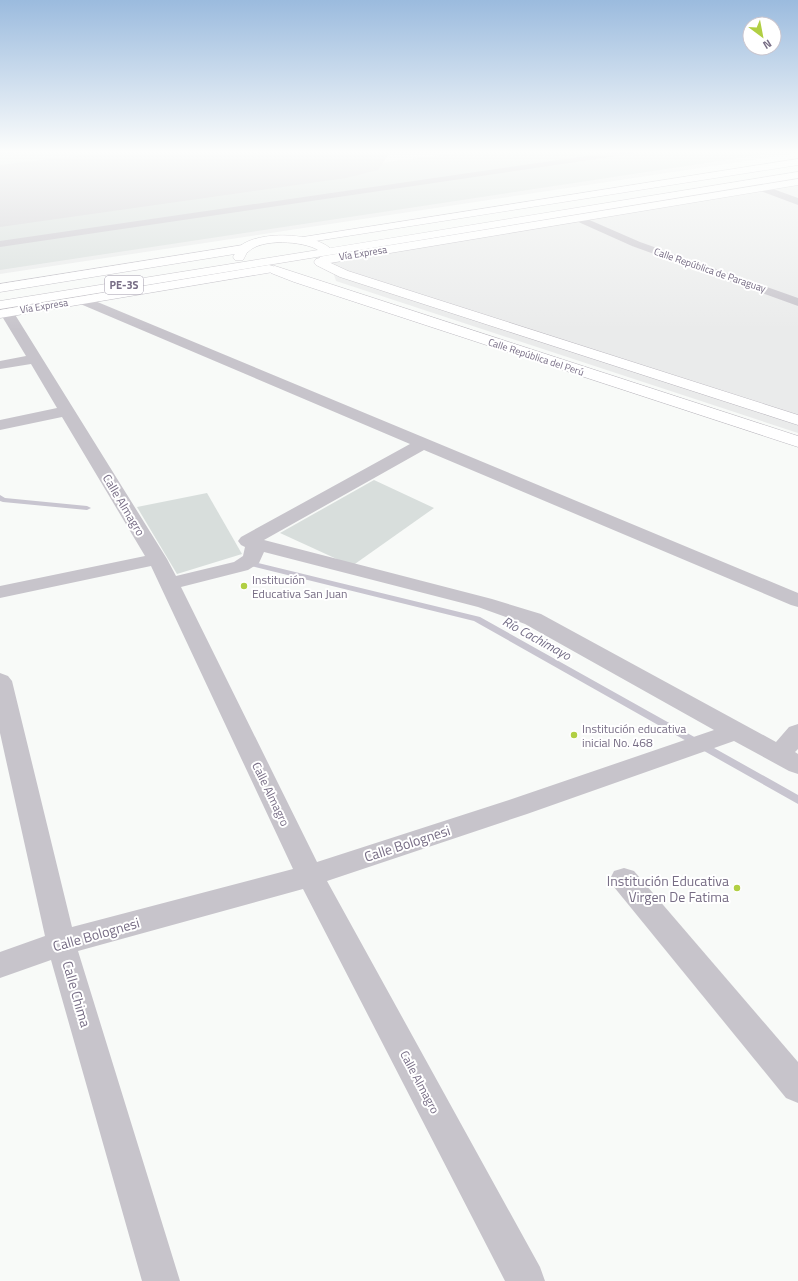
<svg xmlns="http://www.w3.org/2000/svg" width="798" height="1281" font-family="'Titillium Web',sans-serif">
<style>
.built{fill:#eaebeb}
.green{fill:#d8dedc}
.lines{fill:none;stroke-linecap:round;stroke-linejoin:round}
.stream{fill:#c8c5d0;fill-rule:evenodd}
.taxiway{fill:#d1d0d4;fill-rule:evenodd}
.runway{fill:#d1d0d4;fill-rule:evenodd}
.secondary-casing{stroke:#bab7bf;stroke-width:1}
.primary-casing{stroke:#bbb8bf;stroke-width:1}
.service{fill:#c7c4cb;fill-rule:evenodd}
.minor{fill:#c7c4cb;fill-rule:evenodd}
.secondary{fill:#fff;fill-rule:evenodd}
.primary{fill:#fff;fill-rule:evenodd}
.poi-dot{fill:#b1cf43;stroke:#fff;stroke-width:1.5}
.labels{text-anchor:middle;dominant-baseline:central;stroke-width:4;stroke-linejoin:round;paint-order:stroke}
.far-street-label{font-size:10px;fill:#776d85;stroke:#fff}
.shield{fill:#fff;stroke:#a099aa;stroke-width:1}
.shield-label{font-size:11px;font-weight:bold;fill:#776d85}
.street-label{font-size:12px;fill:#776d85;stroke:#fff}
.poi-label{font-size:12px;fill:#776d85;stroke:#fff;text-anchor:start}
.water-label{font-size:13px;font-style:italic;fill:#746e87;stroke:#fff}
.near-street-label{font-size:14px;fill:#776d85;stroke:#fff}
.near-poi-label{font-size:14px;fill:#776d85;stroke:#fff;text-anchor:end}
</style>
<rect width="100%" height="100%" fill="#f8faf8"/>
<g class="built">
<polygon points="0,151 798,151 798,153 0,274"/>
<polygon points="798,177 798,433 336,281 327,254"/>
</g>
<g class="green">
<polygon points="0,151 185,151 0,174"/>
<polygon points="470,151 785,151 0,270 0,214"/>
<polygon points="374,480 434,508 352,566 280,533"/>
<polygon points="207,493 242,554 177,574 137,507"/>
</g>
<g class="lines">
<g class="stream">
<polygon points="0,495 5,498 87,506 91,508 87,510 3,502 0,501"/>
<polygon points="243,560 246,560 480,617 798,795 798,804 474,621 243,564 242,562"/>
</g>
<polygon class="taxiway" points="218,151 272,151 267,159 200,181 187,178 181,170 187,162"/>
<polygon class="runway" points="119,151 391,151 378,170 346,178 0,227 0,165"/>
<defs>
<g id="secondary">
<polygon points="798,159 798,165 303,243 299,242 297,240 299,238 303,237"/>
<polygon points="798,179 798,185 324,264 320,263 318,260 320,257 324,256"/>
<polygon points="243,245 247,246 249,249 247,252 0,292 0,284"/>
<polygon points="269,265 273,266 275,269 273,272 0,318 0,310"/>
</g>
<g id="primary">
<path d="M798,172V178L0,309V301L318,250C303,241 261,238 248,252C246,253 245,257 243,260H235L233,257C235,254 237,249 240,246C259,231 311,232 330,248Z"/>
<polygon points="320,258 348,271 798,415 798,425 340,277 316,265 314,262 316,259"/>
<polygon points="275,266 798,436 798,447 294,282 271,273 269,270 271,267"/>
</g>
</defs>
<use href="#secondary" class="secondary-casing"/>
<use href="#primary" class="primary-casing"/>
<g class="service">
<polygon points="0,151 23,151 19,153 0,155"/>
<polygon points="620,151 641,151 637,153 0,247 0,241"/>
</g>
<g class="minor">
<polygon points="762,185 798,198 798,205 758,190 757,188 758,186"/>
<polygon points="578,215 640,242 798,298 798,306 632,246 574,220 572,218 574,216"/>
<path d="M83,296L798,593V607L791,605L424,450L264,540L492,599L541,614L776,742L789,727L798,724V749L795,752L798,754V774L789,771L734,741L527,814L327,881L540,1267L545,1281H505L303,889L78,951L180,1281H142L51,960L0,978V952L45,936L0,733V673L8,676L12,681L72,927L293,869L151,566L0,598V586L145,556L62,417L0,430V420L57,408L31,364L0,369V361L26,356L0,313L2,310H12L14,313L167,559L176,576L234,562L243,556L245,547L241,545L238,541L241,537L410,444L78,303L76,300L78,297ZM264,552L478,607L525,624L714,730L509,800L317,862L181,587L248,570L259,563Z"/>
<polygon points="624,868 634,871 798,1062 798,1103 786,1098 614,887 610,879 614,871"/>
</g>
<use href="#secondary" class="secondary"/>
<use href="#primary" class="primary"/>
</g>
<linearGradient id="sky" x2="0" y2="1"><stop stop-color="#9bbbde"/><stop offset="0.46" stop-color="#fcfdfc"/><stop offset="1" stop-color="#fcfdfc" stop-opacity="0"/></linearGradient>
<rect width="798" height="330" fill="url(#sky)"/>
<g class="poi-dot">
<circle cx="244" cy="586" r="4"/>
<circle cx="574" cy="735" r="4"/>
<circle cx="737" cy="888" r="4"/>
</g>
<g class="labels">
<g class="far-street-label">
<text transform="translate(363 253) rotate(-9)">Vía Expresa</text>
<text transform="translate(710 270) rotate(19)">Calle República de Paraguay</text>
<text transform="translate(44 306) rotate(-9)">Vía Expresa</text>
<text transform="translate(536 357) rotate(18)">Calle República del Perú</text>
</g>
<rect class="shield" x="105" y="276" width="38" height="18" rx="3"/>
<g class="shield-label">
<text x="124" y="285">PE-3S</text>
</g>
<g class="street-label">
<text transform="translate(124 505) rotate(59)">Calle Almagro</text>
<text transform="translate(271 794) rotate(64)">Calle Almagro</text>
<text transform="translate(420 1082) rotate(62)">Calle Almagro</text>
</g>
<g class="poi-label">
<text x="252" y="579">Institución<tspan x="252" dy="14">Educativa San Juan</tspan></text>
<text x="582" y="728">Institución educativa<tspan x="582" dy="14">inicial No. 468</tspan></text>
</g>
<g class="water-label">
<text transform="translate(537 638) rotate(29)">Río Cachimayo</text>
</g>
<g class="near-street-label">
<text transform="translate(407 843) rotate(-18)">Calle Bolognesi</text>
<text transform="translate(96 934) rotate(-16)">Calle Bolognesi</text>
<text transform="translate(77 994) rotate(74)">Calle Chima</text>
</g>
<g class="near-poi-label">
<text x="729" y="880">Institución Educativa<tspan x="729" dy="16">Virgen De Fatima</tspan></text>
</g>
</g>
<g transform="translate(762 36) rotate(148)"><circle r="19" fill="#ffffff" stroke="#c9c5ce"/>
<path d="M0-3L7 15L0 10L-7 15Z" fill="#b1cf43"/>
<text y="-6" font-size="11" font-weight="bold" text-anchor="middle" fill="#776d85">N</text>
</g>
</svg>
